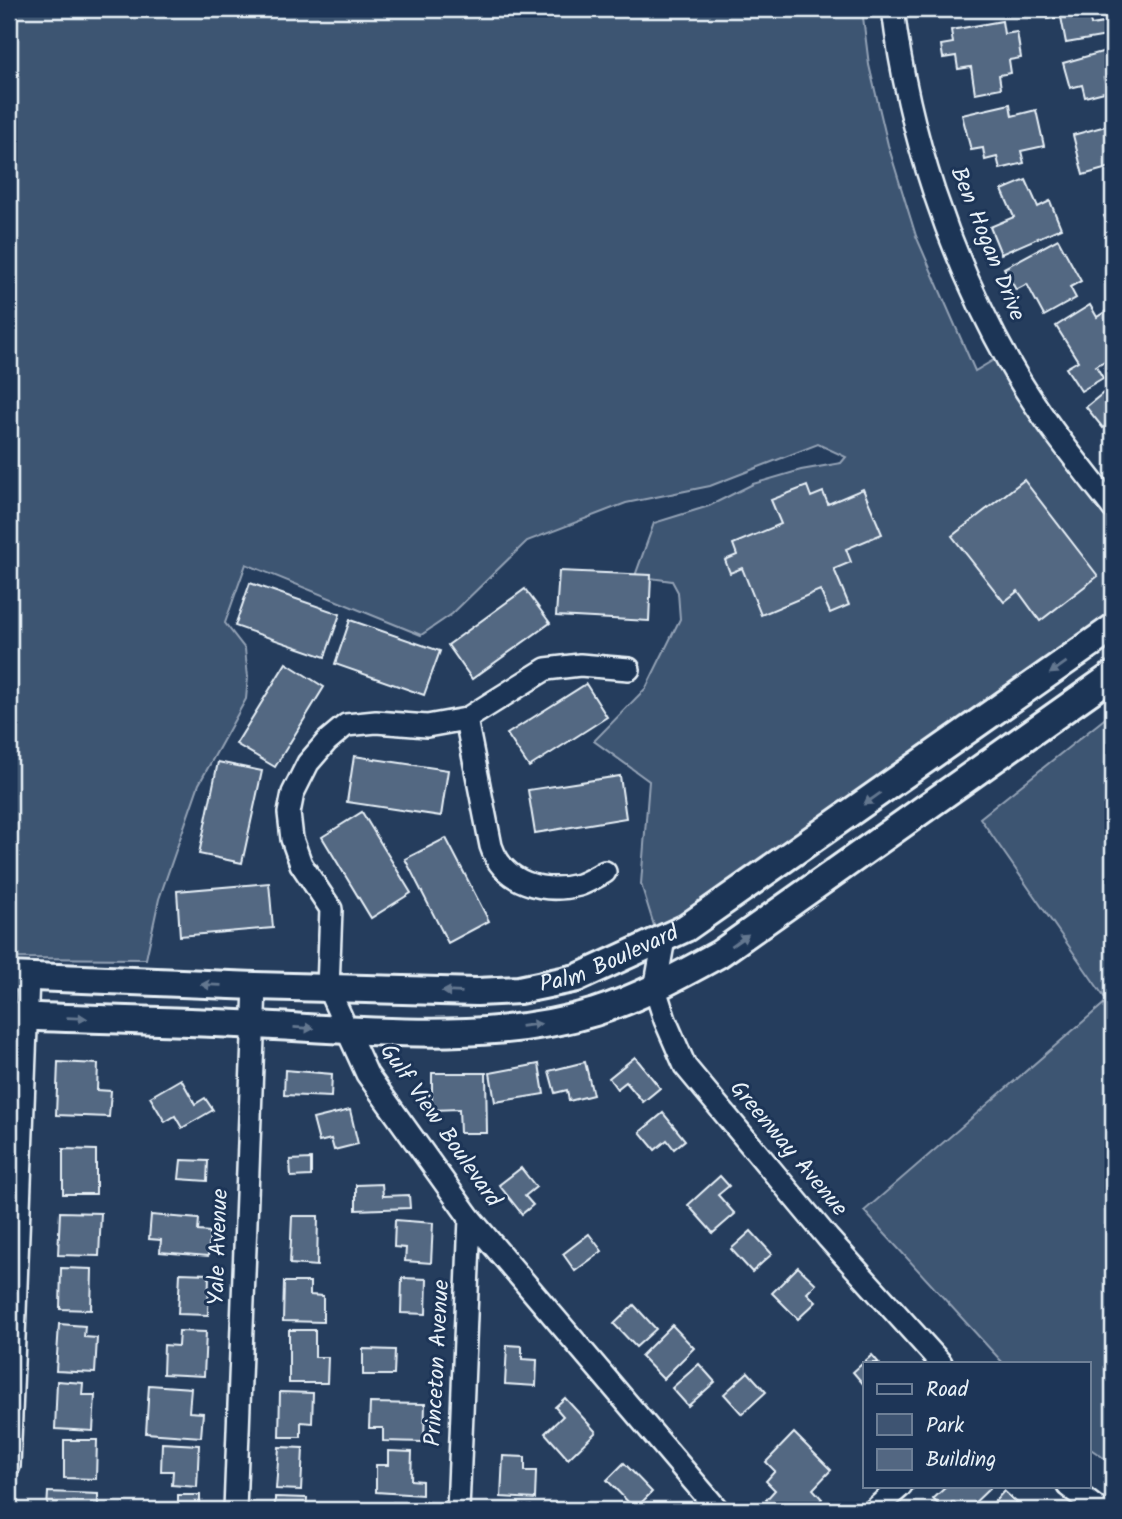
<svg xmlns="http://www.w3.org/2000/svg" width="1122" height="1519" font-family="Kalam,sans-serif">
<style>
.green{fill:#3e5472;stroke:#93a2b5;stroke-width:2}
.building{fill:#536782;stroke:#e8f1f8;stroke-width:2}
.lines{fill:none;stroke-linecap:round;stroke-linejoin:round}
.minor-casing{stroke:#e8f1f8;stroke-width:26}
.tertiary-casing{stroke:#e8f1f8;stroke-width:32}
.minor{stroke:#1d3557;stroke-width:21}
.tertiary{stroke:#1d3557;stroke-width:26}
.oneway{fill:#64778f}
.labels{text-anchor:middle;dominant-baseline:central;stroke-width:6;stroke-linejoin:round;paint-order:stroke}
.street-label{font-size:23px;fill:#e8f1f8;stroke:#1d3557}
</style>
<rect width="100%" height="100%" fill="#253d5d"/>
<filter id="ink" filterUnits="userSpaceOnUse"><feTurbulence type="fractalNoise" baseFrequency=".0143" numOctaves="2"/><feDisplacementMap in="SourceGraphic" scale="14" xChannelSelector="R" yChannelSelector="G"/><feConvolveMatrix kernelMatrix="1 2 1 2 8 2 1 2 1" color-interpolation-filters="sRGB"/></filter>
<g filter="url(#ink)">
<g class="green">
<polygon points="9,9 862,9 869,65 888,145 916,236 975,371 997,358 1046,438 1113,523 1113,616 740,880 656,932 641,884 649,781 594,741 646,688 680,619 678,592 672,581 635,576 654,523 709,506 753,484 801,470 841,463 846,457 818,444 710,486 626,503 527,541 452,614 421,635 246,564 225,623 245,649 248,677 246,699 199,784 159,899 146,959 9,958"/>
<polygon points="1113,712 1113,1464 1089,1448 1089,1363 1003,1363 864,1211 1107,1001 980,818"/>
</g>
<g class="building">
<polygon points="946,9 1003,9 947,16"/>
<polygon points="1046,9 1088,9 1091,25 1104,23 1107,36 1066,43 1061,17 1048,19"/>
<polygon points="1002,21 1004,34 1017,32 1021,58 1009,60 1011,73 999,75 1001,88 975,93 971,67 958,69 956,56 943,58 941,45 953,43 951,30"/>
<polygon points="1109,50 1113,76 1104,78 1108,91 1085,97 1082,85 1070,88 1063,63"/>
<polygon points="1010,104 1012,116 1036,110 1044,146 1021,151 1024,163 1000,169 997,157 985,160 983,148 971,150 962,115"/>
<polygon points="1113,124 1113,175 1111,167 1083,175 1073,135"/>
<polygon points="1026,180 1038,207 1050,201 1061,228 1001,254 990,227 1014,217 1002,190"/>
<polygon points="1113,211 1113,234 1104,216"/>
<polygon points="1058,239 1081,281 1070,287 1076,298 1044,316 1027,284 1016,290 1004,268"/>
<polygon points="1090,305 1097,317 1108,310 1113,318 1113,356 1096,366 1103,378 1081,391 1066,368 1078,361 1056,326"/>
<polygon points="1113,385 1113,420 1103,428 1086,407"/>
<polygon points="1024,480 1098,576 1040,621 1018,591 1004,602 952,536"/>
<polygon points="807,486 811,497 823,492 828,504 863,489 882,534 846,549 851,562 834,569 849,605 830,613 820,590 761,615 742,568 730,573 725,560 737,555 733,544 781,524 771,500"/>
<polygon points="559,571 651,575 649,621 556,616"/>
<polygon points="250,583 340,614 325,657 235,626"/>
<polygon points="525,589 550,623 472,679 448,645"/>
<polygon points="350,620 440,651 424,695 335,664"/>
<polygon points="286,663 324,687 275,767 236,744"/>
<polygon points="586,684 607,717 529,767 507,734"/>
<polygon points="354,756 448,770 441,816 347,802"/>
<polygon points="218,762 262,771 242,863 199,854"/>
<polygon points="620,776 626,818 535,833 528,790"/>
<polygon points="362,812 411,893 371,918 322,837"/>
<polygon points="446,838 489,921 448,943 405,859"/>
<polygon points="269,883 273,928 180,936 177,891"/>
<polygon points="635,1057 660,1088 643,1102 626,1082 617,1089 609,1078"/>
<polygon points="58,1062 98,1064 97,1090 111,1091 109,1117 56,1115"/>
<polygon points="585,1062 593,1095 569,1101 567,1090 555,1093 549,1071"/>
<polygon points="539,1064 544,1094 495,1102 490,1073"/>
<polygon points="285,1070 332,1074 331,1097 284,1095"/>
<polygon points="432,1073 486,1073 487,1133 460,1133 459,1109 432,1110"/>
<polygon points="181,1079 195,1104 205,1098 213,1110 182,1128 175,1116 165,1122 150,1097"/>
<polygon points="350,1110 358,1144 334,1150 331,1139 319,1142 313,1119"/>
<polygon points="663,1113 685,1140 674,1149 667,1140 655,1150 640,1132"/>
<polygon points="63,1149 96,1150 96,1194 63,1194"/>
<polygon points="311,1159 311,1176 291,1177 290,1160"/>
<polygon points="181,1160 208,1161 207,1181 179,1179"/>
<polygon points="521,1168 536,1187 525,1196 533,1205 522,1214 499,1185"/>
<polygon points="720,1176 729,1186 718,1195 735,1214 713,1233 688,1205"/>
<polygon points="382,1184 383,1196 409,1195 410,1208 356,1210 356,1185"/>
<polygon points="60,1212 101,1213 99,1256 58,1255"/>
<polygon points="151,1215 199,1219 198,1231 210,1232 208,1256 160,1252 161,1240 149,1239"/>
<polygon points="292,1216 318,1216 317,1266 290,1264"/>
<polygon points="395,1220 433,1223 431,1263 405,1261 406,1248 394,1247"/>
<polygon points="751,1231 772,1254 752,1272 731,1249"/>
<polygon points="589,1234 602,1251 575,1271 563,1254"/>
<polygon points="798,1267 816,1284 807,1293 816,1302 798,1319 772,1293"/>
<polygon points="61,1268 92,1269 91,1310 60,1309"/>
<polygon points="180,1273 209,1274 208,1315 178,1314"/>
<polygon points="402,1278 427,1279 426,1314 401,1313"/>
<polygon points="284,1282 310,1282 310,1295 323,1296 323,1322 283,1321"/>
<polygon points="634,1305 656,1329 636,1347 614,1324"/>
<polygon points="59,1324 85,1326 84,1337 97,1338 95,1373 56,1371"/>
<polygon points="672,1325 694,1348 663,1379 641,1356"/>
<polygon points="289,1330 315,1330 315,1357 328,1357 327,1383 289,1383"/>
<polygon points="179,1331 206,1332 204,1376 163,1374 164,1345 178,1346"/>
<polygon points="507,1345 522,1346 522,1359 537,1360 536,1386 505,1384"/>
<polygon points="363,1349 395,1350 394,1375 363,1375"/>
<polygon points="872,1355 879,1363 865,1363 865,1386 853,1372"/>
<polygon points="699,1364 715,1382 688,1406 672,1388"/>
<polygon points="748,1372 766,1392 742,1414 724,1394"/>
<polygon points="57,1381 83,1383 82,1395 95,1395 93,1431 55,1429"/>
<polygon points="149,1385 191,1388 189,1412 203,1413 201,1437 146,1433"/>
<polygon points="280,1392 313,1393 312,1423 301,1422 301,1437 279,1437"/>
<polygon points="565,1398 596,1432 568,1459 545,1433 563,1416 555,1407"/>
<polygon points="370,1403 425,1404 424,1442 383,1441 383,1428 369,1428"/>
<polygon points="794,1433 831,1470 813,1489 822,1499 811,1510 777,1510 766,1500 775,1490 766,1481 775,1471 766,1462"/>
<polygon points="64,1440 97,1440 96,1479 64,1478"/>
<polygon points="162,1443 199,1445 197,1487 172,1485 173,1471 161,1471"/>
<polygon points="279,1447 303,1448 301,1490 276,1489"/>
<polygon points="388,1451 412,1452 411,1480 422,1481 422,1495 376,1492 376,1465 388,1465"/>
<polygon points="503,1456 525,1457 525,1471 536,1471 535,1499 501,1497"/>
<polygon points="624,1463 652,1492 635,1509 607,1480"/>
<polygon points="947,1486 988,1486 990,1488 967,1510 961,1510 953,1502 944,1510 933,1499"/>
<polygon points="1004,1491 1025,1510 987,1510"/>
<polygon points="48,1492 98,1494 98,1510 47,1510"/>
<polygon points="178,1495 200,1495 200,1510 167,1510 178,1509"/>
<polygon points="275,1497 307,1498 306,1510 275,1510"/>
<polygon points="393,1502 417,1503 417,1510 393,1510"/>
<rect x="502" y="1506" width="29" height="4"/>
</g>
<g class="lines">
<defs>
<g id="minor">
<path d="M893,9C908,133 949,256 1011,366C1040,417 1077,462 1113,508"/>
<polyline points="629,669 580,665 546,669 466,719 427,726 376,722 346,725 327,741 308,763 293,793 289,813 292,839 301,864 331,909 328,988 367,1074 470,1218 718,1510"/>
<path d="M466,719L491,846C503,883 543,894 579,885C588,882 597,876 605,872"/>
<polyline points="664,939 655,989 665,1020 685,1066 828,1238 941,1363"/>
<polyline points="9,1466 28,977"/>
<polyline points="1068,1486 1099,1510"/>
<polyline points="235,1510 255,986"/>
<polyline points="458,1510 470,1218"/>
<polyline points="874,1510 901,1486"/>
</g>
<g id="tertiary">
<path id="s1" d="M9,976L255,986L477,992L519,990L577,978L686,928L1113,628"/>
<path d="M9,1016C92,1019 175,1021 258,1025C366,1031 490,1044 595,1012C639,998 679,976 719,954L1113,675"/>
</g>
</defs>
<use href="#minor" class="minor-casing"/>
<use href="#tertiary" class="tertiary-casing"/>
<use href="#minor" class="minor"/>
<use href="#tertiary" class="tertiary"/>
</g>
<defs><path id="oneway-solid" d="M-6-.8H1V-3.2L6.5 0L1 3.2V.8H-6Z" transform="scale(1.75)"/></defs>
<g class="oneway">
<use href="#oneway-solid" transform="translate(1058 668) rotate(145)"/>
<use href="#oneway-solid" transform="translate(872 799) rotate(145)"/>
<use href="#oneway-solid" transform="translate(740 940) rotate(-35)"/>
<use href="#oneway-solid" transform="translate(211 985) rotate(-178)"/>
<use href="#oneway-solid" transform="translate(452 992) rotate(-178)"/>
<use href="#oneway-solid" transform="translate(77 1018) rotate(2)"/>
<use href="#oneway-solid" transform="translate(531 1025) rotate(-8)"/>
<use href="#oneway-solid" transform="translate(304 1028) rotate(3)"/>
</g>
</g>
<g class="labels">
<g class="street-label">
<text transform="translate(987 244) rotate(68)">Ben Hogan Drive</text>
<text stroke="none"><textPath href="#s1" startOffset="606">Palm Boulevard</textPath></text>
<text transform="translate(440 1126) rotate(55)">Gulf View Boulevard</text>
<text transform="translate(788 1149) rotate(50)">Greenway Avenue</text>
<text transform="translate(219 1247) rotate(-88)">Yale Avenue</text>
<text transform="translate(438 1363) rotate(-87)">Princeton Avenue</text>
</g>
</g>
<rect width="1122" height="1519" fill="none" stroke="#1d3557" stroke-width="35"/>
<rect x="18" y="18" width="1087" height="1484" fill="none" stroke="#e8f1f8" stroke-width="2.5" filter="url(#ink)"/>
<rect x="863" y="1362" width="228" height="126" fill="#1d3557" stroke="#6e8097" stroke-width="2"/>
<rect x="877" y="1384" width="35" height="10" fill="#1d3557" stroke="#6e8097" stroke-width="2"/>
<text x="926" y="1396" font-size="21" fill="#e8f1f8">Road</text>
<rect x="877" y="1414" width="35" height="21" fill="#3e5472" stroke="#6e8097" stroke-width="2"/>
<text x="926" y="1432" font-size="21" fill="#e8f1f8">Park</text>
<rect x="877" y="1449" width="35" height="21" fill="#536782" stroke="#6e8097" stroke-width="2"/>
<text x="926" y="1466" font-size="21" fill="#e8f1f8">Building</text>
</svg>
